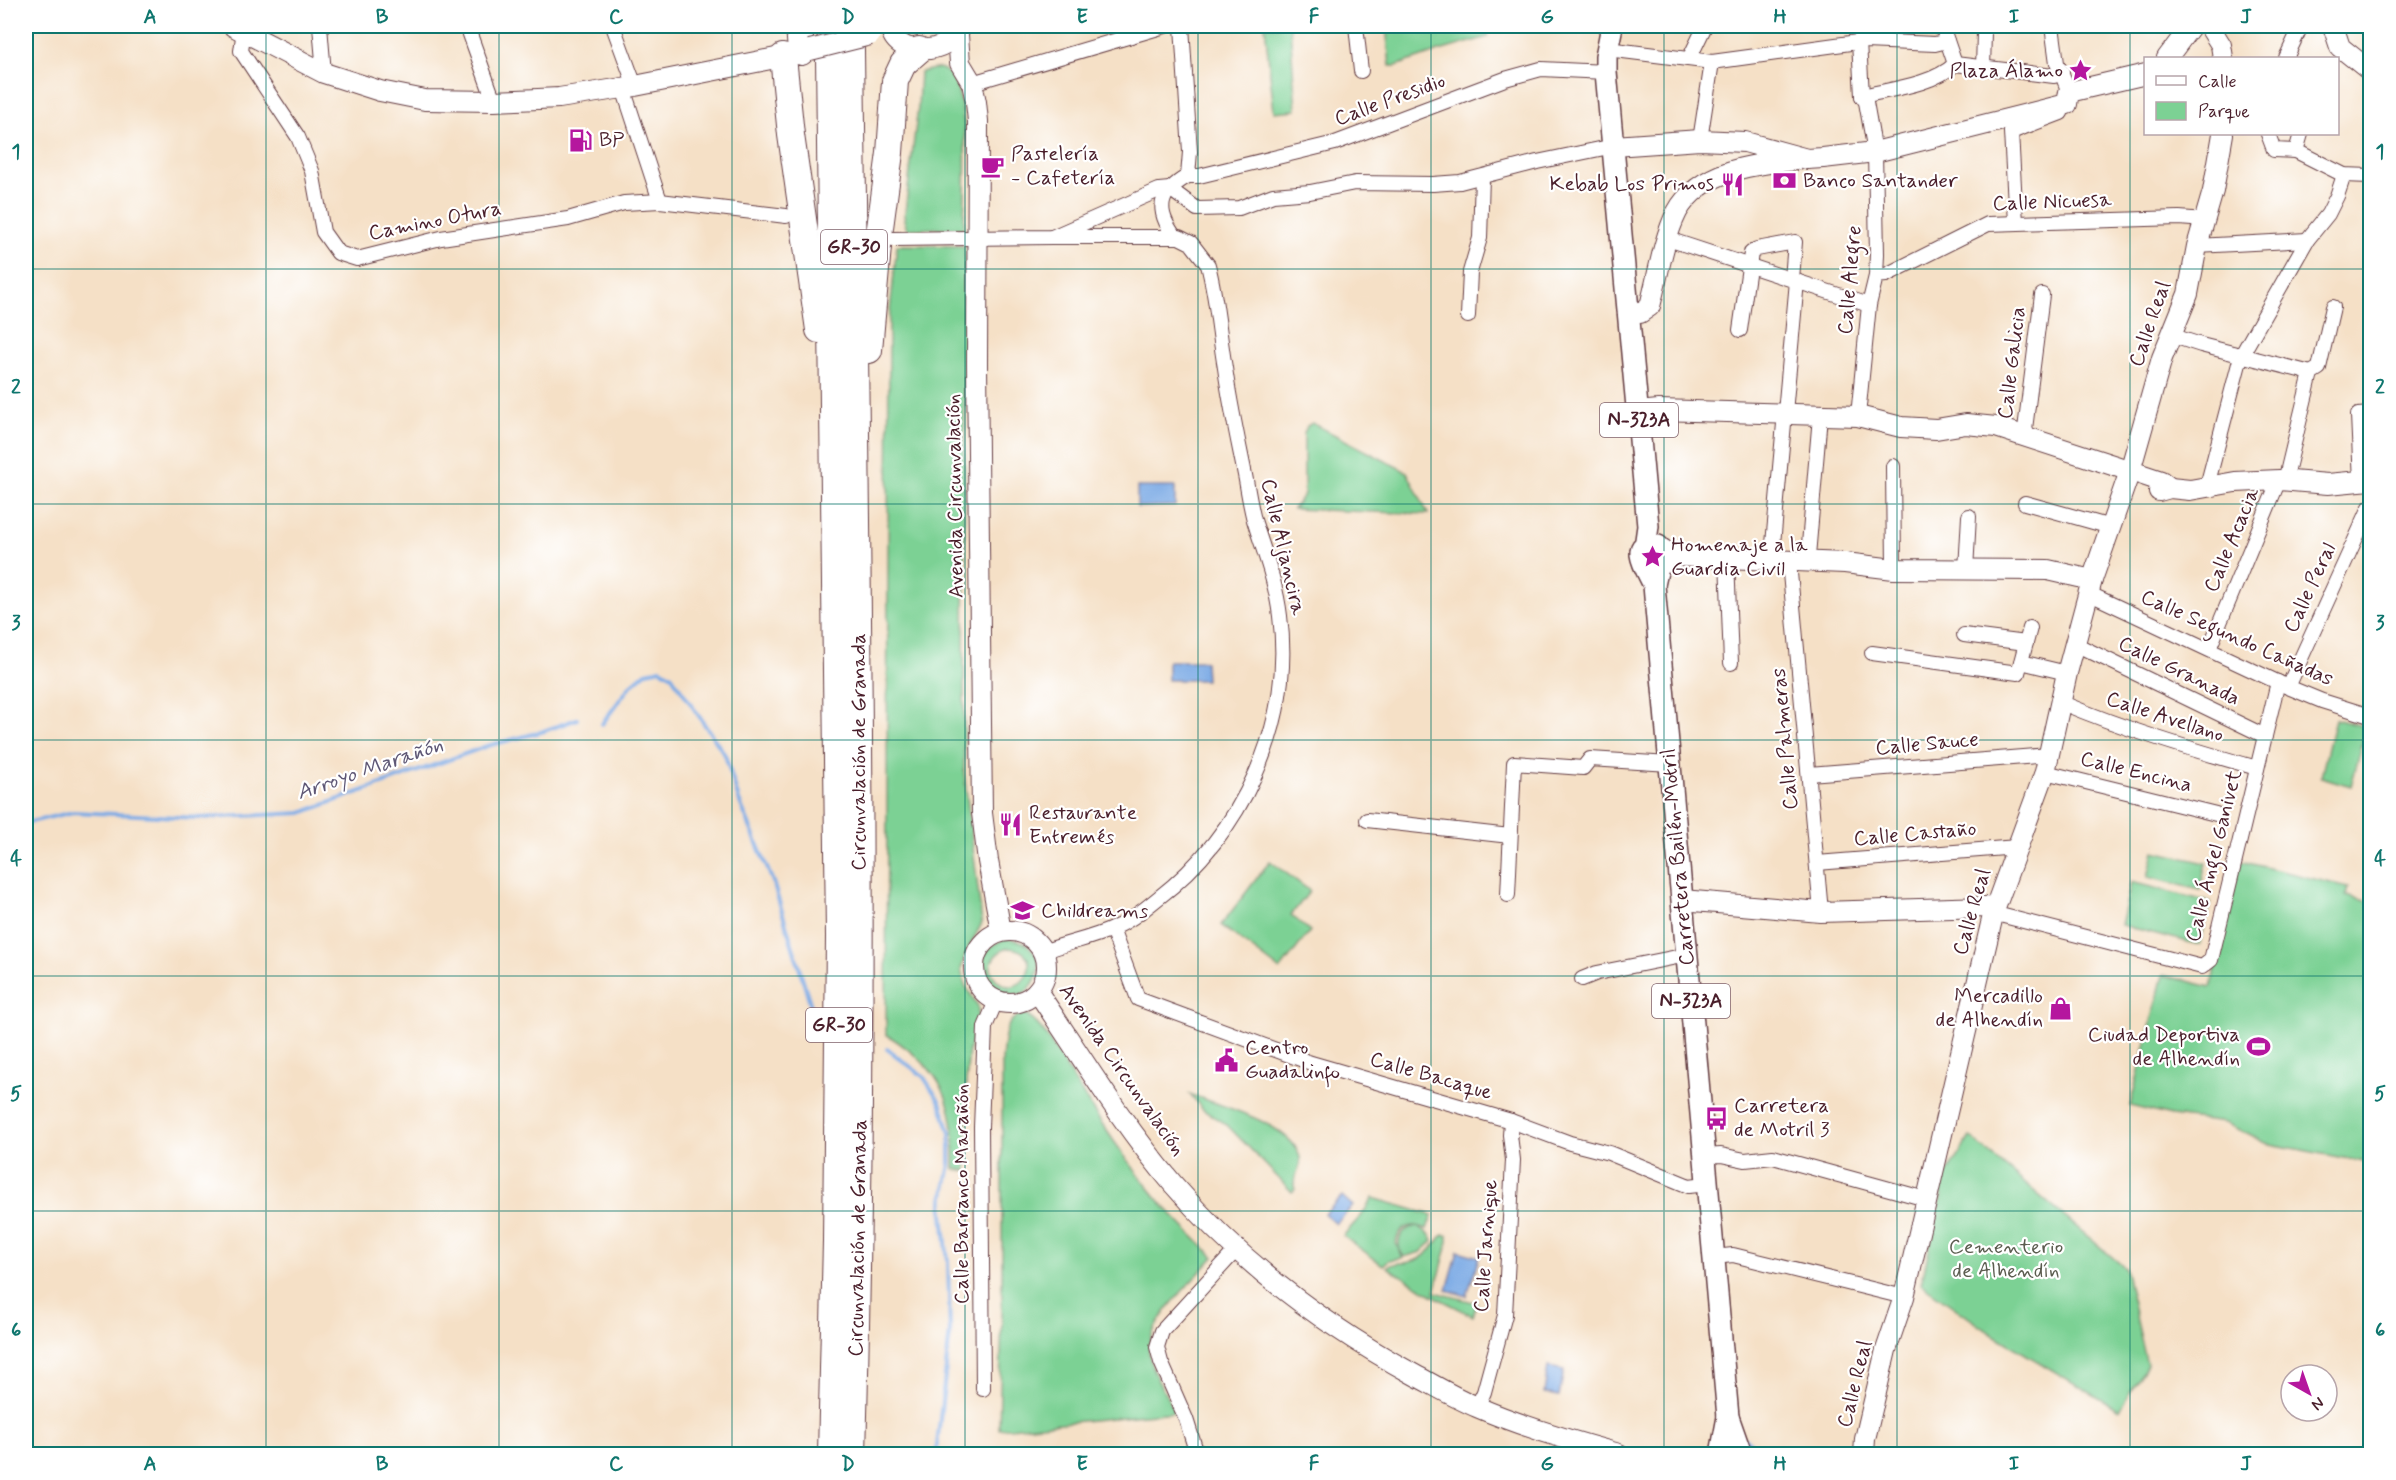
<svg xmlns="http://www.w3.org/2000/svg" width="2396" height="1480" font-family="Mynerve,sans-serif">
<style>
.green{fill:#7cd194;stroke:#637860;stroke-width:1.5;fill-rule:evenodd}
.water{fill:#7baae5;stroke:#626488;stroke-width:1.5}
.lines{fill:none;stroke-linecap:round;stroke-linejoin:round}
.stream{stroke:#7baae5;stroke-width:4}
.highway-tunnel{stroke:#d3b9a7;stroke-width:26;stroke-dasharray:26 13;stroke-linecap:butt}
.street-casing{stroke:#643c42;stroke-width:16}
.secondary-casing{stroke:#643c42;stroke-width:22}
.primary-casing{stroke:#643c42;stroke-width:24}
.highway-casing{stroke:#643c42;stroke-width:28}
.street{stroke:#fff;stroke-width:14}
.secondary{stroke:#fff;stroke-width:20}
.primary{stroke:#fff;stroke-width:21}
.highway{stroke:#fff;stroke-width:26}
.secondary-bridge-casing{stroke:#643c42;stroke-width:22;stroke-linecap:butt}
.secondary-bridge{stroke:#fff;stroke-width:20}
.grid{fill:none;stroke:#0f766e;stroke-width:1.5;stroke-opacity:0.55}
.labels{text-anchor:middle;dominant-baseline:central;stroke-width:4.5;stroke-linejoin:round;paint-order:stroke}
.shield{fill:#fff;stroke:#80626b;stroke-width:1.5}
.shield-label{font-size:20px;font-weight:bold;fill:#4a1f2b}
.poi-label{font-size:21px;fill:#4a1f2b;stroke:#fff;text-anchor:start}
.street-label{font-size:21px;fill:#4a1f2b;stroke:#fff}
.park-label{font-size:21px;fill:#5c5d50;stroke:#fff}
.water-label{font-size:22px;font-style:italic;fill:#5e5775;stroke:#fff}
.neatline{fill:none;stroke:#0f766e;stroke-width:2}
.grid-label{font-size:20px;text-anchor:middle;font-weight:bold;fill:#0f766e}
</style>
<rect width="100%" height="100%" fill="#fff"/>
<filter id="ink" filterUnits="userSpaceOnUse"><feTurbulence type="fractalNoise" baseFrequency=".0167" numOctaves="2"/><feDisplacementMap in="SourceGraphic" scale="12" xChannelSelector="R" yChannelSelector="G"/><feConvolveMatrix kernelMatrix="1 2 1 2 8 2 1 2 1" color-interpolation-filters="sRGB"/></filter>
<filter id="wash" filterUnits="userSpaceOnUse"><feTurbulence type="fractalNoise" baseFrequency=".008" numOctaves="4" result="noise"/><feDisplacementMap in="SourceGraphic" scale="24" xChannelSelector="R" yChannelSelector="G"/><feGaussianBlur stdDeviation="1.35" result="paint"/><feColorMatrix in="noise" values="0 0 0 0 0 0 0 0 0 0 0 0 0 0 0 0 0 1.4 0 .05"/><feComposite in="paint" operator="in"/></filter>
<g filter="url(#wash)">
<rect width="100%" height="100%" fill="#f5e0c6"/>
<g class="green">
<polygon points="1265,26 1290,26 1296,110 1274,112"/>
<polygon points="1386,26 1489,26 1488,37 1436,52 1396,66 1390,66"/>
<path d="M939,68C975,75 964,198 964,228L907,229L904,220L918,107L920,72Z"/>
<path d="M897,245L965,246L964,772L982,923L966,953L961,969L965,985L978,1006V1017L969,1049L966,1083L967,1171L954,1169C956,1101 945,1072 886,1034L889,320Z"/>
<polygon points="1312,423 1407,472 1428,514 1293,509 1304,494 1304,434 1307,426"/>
<polygon points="2335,719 2367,727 2351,786 2321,777"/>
<polygon points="2154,851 2206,863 2200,890 2148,877"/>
<polygon points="1270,861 1310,891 1291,915 1310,931 1280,970 1221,925"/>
<polygon points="2240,861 2348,887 2346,896 2370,902 2370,1163 2265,1143 2225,1123 2171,1116 2130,1106 2163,975 2211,987"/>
<polygon points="2131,882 2210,902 2200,945 2121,925"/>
<path d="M1005,939C1026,938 1046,955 1036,978C1015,1026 946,960 1005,939ZM1008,948C1049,950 1022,1004 997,980C984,968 994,952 1008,948Z"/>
<path d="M1023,1014C1042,1022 1052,1046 1063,1062C1093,1112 1125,1161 1163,1205C1179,1223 1197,1240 1214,1257C1194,1280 1147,1321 1149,1352C1150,1372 1166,1394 1175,1412L999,1429L1002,1316V1060C1004,1042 1003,1019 1023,1014Z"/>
<path d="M1190,1094C1220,1106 1287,1122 1299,1154C1304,1168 1290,1180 1295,1189L1292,1192L1227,1125L1203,1110Z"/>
<polygon points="1970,1137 2125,1268 2147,1365 2119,1410 1992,1334 1921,1284 1942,1194 1936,1190"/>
<path d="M1373,1198L1432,1215L1427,1229C1413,1223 1399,1225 1396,1243L1403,1258L1389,1260L1383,1265L1343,1236L1361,1216Z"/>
<path d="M1418,1226L1430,1235L1433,1241L1421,1252L1404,1257C1393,1243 1400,1228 1418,1226Z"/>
<path d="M1443,1234L1448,1236V1243L1435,1292L1477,1303L1473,1316L1432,1295L1387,1267C1395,1262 1402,1264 1410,1262C1425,1259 1435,1246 1443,1234Z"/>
</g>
<g class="water">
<polygon points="1175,487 1175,506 1137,507 1137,487"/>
<polygon points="1168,661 1205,661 1206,680 1168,680"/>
<polygon points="1342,1196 1353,1206 1336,1224 1325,1214"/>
<polygon points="1458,1251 1479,1257 1467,1296 1447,1290"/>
<polygon points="1548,1367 1564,1370 1559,1396 1544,1393"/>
</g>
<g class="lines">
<g class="stream">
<polyline points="602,724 630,686 646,672 661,669 672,676 725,755 739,800 773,882 811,1006"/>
<polyline points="26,823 73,812 200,818 301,813 487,746 541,732 577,719"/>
<polyline points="887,1049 923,1076 940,1102 950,1133 950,1164 942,1205 948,1262 950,1332 936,1454"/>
<polyline points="1745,1439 1764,1454"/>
</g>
</g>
</g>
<g filter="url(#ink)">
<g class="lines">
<polyline class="highway-tunnel" points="851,26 851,50"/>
<defs>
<g id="street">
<polyline points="320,26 324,73"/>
<polyline points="467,26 494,101"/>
<polyline points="613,26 635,86"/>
<polyline points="1356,26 1361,71"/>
<polyline points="1942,26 1955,64"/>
<polyline points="2052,26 2057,63 2069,92"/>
<polyline points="244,30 241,51 298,137 312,171 323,232 338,253 357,259 441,238 568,219 624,203 660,201 786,216"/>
<polyline points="1865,41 1866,26"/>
<polyline points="1607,49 1712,62 1865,41 1935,44 1947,41"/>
<polyline points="2286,58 2301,26"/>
<polyline points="1689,59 1705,26"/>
<polyline points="1955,64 2054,76 2062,71"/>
<polyline points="1983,69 1984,32"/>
<polyline points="972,83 1165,26"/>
<polyline points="623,88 660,201"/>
<path d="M1862,96C1891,89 1933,85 1955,64"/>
<polyline points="2268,134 2274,150 2296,151 2344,175 2370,176"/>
<polyline points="1700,140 1712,62"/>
<polyline points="2296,151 2301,134"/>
<polyline points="1188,176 1199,176 1335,143 1505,79 1541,69 1606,72"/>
<polyline points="2016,223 2011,132 2061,113"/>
<path d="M1175,237C1155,210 1158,193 1188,176L1190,152L1182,26"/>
<polyline points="893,239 1052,237 1159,190 1170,189 1197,209 1239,208 1273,195 1310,192 1355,183 1433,184 1460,182 1537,162 1614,146"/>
<polyline points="1668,239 1869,305"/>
<polyline points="2197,246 2307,240"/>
<polyline points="1876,276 1886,275 1988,224 2179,218 2205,220"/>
<polyline points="1468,316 1470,272 1480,238 1482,177"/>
<polyline points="1740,330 1751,253 1757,249 1795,242 1792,279"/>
<polyline points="2170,335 2201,345 2311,373"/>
<polyline points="1858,416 1869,305 1876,276 1877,254 1875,152 1866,102 1862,96 1859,42"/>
<polyline points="2024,437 2042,295"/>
<polyline points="1893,466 1894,569"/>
<polyline points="2285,481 2311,373 2319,368 2333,307"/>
<polyline points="2361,482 2358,415 2370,414"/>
<polyline points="2207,486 2241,356 2307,240 2328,214 2337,196 2344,175"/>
<polyline points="2025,503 2111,527"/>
<polyline points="1772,555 1797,281"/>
<polyline points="1808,556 1820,416"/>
<polyline points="1727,559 1731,663"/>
<polyline points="1789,562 1821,912"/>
<polyline points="1966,570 1969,516"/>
<polyline points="2088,593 2288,687 2322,701 2370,716"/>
<polyline points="2026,643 2030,628"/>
<polyline points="2075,644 2265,736"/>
<polyline points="2209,649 2279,480"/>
<polyline points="1872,653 2018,673 2026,643 1964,635"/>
<polyline points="2021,662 2067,673"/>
<polyline points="2288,687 2370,507"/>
<path d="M2060,702C2124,729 2190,749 2257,768"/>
<polyline points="2045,772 2216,814"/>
<polyline points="1809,774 2049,755"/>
<polyline points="1367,820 1510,836"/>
<polyline points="1817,863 2017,847"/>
<polyline points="1508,895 1514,763 1583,768 1590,759 1670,764"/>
<polyline points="1994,911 2000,915 2202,967 2211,960 2278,682"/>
<polyline points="1112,929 1138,999 1311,1063 1511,1121 1570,1143 1609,1153 1689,1186 1707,1184"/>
<path d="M1043,952C1065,943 1090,939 1112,929C1128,922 1144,910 1157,899C1242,834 1294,724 1280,616C1276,582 1264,552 1254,520C1250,505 1248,490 1245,475C1238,440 1230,404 1225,368C1219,334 1217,299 1208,265L1191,243L1179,237H1052"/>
<polyline points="1582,979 1597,973 1687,955"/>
<polyline points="1705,1156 1721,1155 1745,1160 1773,1157 1926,1199"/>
<polyline points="1714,1257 1733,1255 1904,1297"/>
<polyline points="983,1389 981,1127 985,1027 996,1001"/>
<polyline points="1477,1407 1484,1392 1505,1315 1513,1160 1510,1135 1511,1121"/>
<polyline points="1197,1454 1186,1419 1161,1362 1157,1347 1162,1331 1237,1249"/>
</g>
<g id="secondary">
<polyline points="233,26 324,73 380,91 425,100 494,101 559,98 635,86 796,54"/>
<path d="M891,26C892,59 951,56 961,26"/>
<polyline points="2209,26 2221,45 2223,58"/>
<polyline points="2333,26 2340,47 2370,71"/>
<polyline points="958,35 960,63 972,83 976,102 978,121 977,364 982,813 988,861 1001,931"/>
<polyline points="2167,58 2191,26"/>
<polyline points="1614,146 1700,140 1745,142 1807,159 1823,158 1875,152 2067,104 2069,92 2146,74"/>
<path d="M1629,313H1640L1650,306C1658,276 1663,240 1677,212C1700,170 1754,164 1796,160"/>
<polyline points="1638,412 1659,410 1858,416 1901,427 1936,429 1966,424 1996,427 2137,473 2161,481 2170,488"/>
<polyline points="2159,491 2170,488 2190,490 2235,482 2279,480 2328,484 2370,480"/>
<polyline points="1662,549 1675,556 1845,563 1894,569 2048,570 2092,580"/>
<polyline points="1682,900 1821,912 1985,907 1994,911"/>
<circle cx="1010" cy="967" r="36"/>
<path d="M1037,991C1081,1056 1122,1124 1173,1184C1240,1262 1322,1324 1413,1374C1434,1385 1455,1398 1477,1407C1523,1427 1571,1441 1619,1454"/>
<polyline points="1864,1454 1865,1439 1886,1350 1904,1297 1994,911 2045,772 2067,673 2092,580 2130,471 2162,358 2188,294 2197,246 2213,191 2223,134"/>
</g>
<g id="primary">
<polyline points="1612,26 1606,56 1606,72 1648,526 1645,547"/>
<path d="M1646,567L1655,568L1662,564L1663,552L1658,546C1625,538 1649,574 1654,585"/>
<polyline points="1658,567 1654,585 1655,597 1728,1417 1741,1454"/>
<polyline points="1721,1454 1728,1417"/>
</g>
<g id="highway">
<polyline points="799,26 801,52"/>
<polyline points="829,26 829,30"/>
<path d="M851,50C857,518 866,986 853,1454"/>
<polyline points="829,55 839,936 836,1241 831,1454"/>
<polyline points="783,57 791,135 819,330"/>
<polyline points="869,350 879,235 890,153 895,81 903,64 919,50"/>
</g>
</defs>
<use href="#street" class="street-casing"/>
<use href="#secondary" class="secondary-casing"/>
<use href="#primary" class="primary-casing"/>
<use href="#highway" class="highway-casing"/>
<use href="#street" class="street"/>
<use href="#secondary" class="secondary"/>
<use href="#primary" class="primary"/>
<use href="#highway" class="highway"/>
<defs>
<polyline id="secondary-bridge" points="810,50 870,35"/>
</defs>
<use href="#secondary-bridge" class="secondary-bridge-casing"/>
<use href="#secondary-bridge" class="secondary-bridge"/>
</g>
</g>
<path class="grid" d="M266,26V1454M499,26V1454M732,26V1454M965,26V1454M1198,26V1454M1431,26V1454M1664,26V1454M1897,26V1454M2130,26V1454M26,269H2370M26,504H2370M26,740H2370M26,976H2370M26,1211H2370"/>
<defs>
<symbol id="sight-bare" viewBox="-9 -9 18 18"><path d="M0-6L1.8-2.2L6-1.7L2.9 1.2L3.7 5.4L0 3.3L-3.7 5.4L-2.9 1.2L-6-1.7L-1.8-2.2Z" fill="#b5179e" stroke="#fff" stroke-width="2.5" paint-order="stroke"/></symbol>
<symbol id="fuel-bare" viewBox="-9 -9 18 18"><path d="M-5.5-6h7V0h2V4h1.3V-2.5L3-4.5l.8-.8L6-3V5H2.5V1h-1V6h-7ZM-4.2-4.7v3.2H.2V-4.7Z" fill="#b5179e" stroke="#fff" stroke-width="2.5" paint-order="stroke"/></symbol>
<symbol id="cafe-bare" viewBox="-9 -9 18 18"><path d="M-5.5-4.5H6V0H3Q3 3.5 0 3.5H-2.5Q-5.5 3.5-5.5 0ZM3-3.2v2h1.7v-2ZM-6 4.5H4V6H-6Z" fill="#b5179e" stroke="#fff" stroke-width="2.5" paint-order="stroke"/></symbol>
<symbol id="bank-bare" viewBox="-9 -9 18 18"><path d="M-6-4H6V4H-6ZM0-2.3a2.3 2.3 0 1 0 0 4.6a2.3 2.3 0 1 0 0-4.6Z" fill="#b5179e" stroke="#fff" stroke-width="2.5" paint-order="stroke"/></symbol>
<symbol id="restaurant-bare" viewBox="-9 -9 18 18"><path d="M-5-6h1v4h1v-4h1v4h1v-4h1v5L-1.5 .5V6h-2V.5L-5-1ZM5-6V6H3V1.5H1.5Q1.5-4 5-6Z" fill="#b5179e" stroke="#fff" stroke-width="2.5" paint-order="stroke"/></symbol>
<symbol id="school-bare" viewBox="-9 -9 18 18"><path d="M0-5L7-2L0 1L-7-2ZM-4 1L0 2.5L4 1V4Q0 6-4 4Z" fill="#b5179e" stroke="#fff" stroke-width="2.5" paint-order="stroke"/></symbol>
<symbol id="shop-bare" viewBox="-9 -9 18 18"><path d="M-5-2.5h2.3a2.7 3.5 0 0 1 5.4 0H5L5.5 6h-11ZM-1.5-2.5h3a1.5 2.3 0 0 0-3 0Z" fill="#b5179e" stroke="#fff" stroke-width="2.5" paint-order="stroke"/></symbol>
<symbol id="stadium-bare" viewBox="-9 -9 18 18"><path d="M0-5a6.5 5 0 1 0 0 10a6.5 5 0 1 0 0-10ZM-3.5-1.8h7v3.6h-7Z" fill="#b5179e" stroke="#fff" stroke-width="2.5" paint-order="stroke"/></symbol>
<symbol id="civic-bare" viewBox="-9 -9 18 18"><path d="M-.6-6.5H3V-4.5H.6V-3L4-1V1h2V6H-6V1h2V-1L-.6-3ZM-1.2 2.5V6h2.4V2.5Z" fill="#b5179e" stroke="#fff" stroke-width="2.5" paint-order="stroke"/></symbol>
<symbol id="bus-bare" viewBox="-9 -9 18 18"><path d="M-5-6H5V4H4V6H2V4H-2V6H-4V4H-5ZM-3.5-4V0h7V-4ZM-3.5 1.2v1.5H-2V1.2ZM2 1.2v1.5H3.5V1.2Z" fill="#b5179e" stroke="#fff" stroke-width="2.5" paint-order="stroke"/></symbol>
</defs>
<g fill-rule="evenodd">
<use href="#sight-bare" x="2064" y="54" width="33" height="33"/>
<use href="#fuel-bare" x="564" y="124" width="33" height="33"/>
<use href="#cafe-bare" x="976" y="150" width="33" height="33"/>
<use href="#bank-bare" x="1768" y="164" width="33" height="33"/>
<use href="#restaurant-bare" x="1716" y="168" width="33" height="33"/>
<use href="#sight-bare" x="1636" y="540" width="33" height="33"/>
<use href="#restaurant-bare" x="994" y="808" width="33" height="33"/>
<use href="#school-bare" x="1006" y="894" width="33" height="33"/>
<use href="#shop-bare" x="2044" y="992" width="33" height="33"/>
<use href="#stadium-bare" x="2242" y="1030" width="33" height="33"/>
<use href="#civic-bare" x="1210" y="1044" width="33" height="33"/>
<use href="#bus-bare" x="1700" y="1102" width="33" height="33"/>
</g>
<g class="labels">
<g class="shield">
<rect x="821" y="230" width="66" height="34" rx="4.5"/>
<rect x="1600" y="403" width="78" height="34" rx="4.5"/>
<rect x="1652" y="984" width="78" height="34" rx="4.5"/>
<rect x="806" y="1008" width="66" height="34" rx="4.5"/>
</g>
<g class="shield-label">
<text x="854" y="247">GR-30</text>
<text x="1639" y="420">N-323A</text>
<text x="1691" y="1001">N-323A</text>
<text x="839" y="1025">GR-30</text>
</g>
<g class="poi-label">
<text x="2063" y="71" text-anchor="end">Plaza Álamo</text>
<text x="599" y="140">BP</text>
<text x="1011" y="154">Pastelería<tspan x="1011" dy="24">- Cafetería</tspan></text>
<text x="1803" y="181">Banco Santander</text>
<text x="1714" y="184" text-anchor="end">Kebab Los Primos</text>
<text x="1671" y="545">Homenaje a la<tspan x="1671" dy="24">Guardia Civil</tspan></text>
<text x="1029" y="813">Restaurante<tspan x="1029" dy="24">Entremés</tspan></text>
<text x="1041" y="911">Childreams</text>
<text x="2043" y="996" text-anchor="end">Mercadillo<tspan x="2043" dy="24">de Alhendín</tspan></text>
<text x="2240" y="1035" text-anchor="end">Ciudad Deportiva<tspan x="2240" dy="24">de Alhendín</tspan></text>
<text x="1245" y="1048">Centro<tspan x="1245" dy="24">Guadalinfo</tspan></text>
<text x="1734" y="1106">Carretera<tspan x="1734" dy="24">de Motril 3</tspan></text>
</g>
<g class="street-label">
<text transform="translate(1390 100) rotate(-20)">Calle Presidio</text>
<text transform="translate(2052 202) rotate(-2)">Calle Nicuesa</text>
<text transform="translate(435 221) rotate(-11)">Camino Otura</text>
<text transform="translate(1850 280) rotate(-85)">Calle Alegre</text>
<text transform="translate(2150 324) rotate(-71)">Calle Real</text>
<text transform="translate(2012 363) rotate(-83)">Calle Galicia</text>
<text transform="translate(955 496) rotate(-91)">Avenida Circunvalación</text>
<text transform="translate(2232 540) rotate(-67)">Calle Acacia</text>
<text transform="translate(1283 547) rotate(77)">Calle Aljancira</text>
<text transform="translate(2310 588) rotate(-65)">Calle Peral</text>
<text transform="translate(2237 638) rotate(24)">Calle Segundo Cañadas</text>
<text transform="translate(2179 671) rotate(26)">Calle Granada</text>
<text transform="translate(2165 717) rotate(18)">Calle Avellano</text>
<text transform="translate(1785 739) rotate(-95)">Calle Palmeras</text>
<text transform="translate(1927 744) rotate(-5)">Calle Sauce</text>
<text transform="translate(859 752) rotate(-90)">Circunvalación de Granada</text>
<text transform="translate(2136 772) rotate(14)">Calle Encina</text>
<text transform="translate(1915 834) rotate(-5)">Calle Castaño</text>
<text transform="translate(2214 856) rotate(-76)">Calle Ángel Ganivet</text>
<text transform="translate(1678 857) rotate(-95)">Carretera Bailén-Motril</text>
<text transform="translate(1972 912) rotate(-74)">Calle Real</text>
<text transform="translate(1122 1070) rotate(55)">Avenida Circunvalación</text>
<text transform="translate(1431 1076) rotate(16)">Calle Bacaque</text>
<text transform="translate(962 1194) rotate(-90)">Calle Barranco Marañón</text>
<text transform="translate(858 1238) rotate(-89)">Circunvalación de Granada</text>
<text transform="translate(1486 1246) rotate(-86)">Calle Jarnique</text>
<text transform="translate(1855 1384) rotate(-76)">Calle Real</text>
</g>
<g class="park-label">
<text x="2006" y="1247">Cementerio<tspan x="2006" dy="24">de Alhendín</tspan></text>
</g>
<g class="water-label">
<text transform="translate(370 769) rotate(-19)">Arroyo Marañón</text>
</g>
</g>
<rect width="2396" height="1480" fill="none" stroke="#fff" stroke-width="66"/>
<rect x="2144" y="57" width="195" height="78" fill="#ffffff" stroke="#b7a5aa" stroke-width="1.5"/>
<rect x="2156" y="76" width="30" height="9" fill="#ffffff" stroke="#b7a5aa" stroke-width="1.5"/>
<text x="2198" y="87" font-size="18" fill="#4a1f2b">Calle</text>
<rect x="2156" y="102" width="30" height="18" fill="#7cd194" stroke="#b7a5aa" stroke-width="1.5"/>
<text x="2198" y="117" font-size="18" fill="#4a1f2b">Parque</text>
<g transform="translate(2309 1393) rotate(140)"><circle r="28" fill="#ffffff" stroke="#b7a5aa" stroke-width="1.5"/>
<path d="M0-4.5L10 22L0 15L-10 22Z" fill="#b5179e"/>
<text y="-9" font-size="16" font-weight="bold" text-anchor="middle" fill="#4a1f2b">N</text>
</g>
<rect x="33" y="33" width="2330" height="1414" class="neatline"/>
<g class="grid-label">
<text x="150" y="23">A</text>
<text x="382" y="23">B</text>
<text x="616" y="23">C</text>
<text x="848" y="23">D</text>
<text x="1082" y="23">E</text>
<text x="1314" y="23">F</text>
<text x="1547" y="23">G</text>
<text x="1780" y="23">H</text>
<text x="2014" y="23">I</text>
<text x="2246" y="23">J</text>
<text x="16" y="158">1</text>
<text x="2380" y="158">1</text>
<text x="16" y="393">2</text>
<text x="2380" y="393">2</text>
<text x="16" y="629">3</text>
<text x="2380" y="629">3</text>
<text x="16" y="865">4</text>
<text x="2380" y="865">4</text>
<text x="16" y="1100">5</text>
<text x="2380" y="1100">5</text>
<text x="16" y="1336">6</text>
<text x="2380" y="1336">6</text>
<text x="150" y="1470">A</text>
<text x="382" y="1470">B</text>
<text x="616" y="1470">C</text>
<text x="848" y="1470">D</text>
<text x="1082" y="1470">E</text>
<text x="1314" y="1470">F</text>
<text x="1547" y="1470">G</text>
<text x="1780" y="1470">H</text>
<text x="2014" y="1470">I</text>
<text x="2246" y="1470">J</text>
</g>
</svg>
